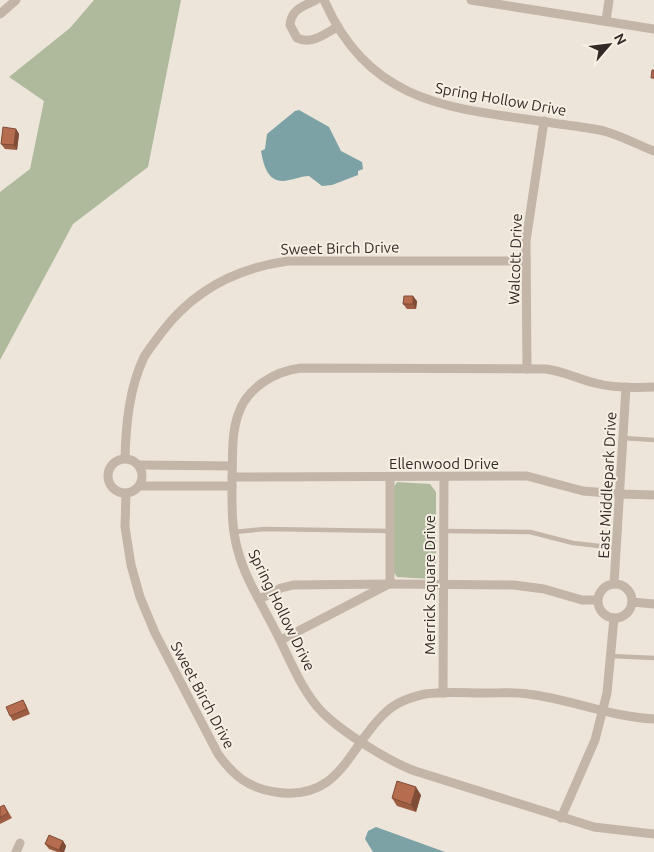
<svg xmlns="http://www.w3.org/2000/svg" width="654" height="852" font-family="Ubuntu,sans-serif">
<style>
.green{fill:#aeba9b}
.water{fill:#7ca2a6}
.lines{fill:none;stroke-linecap:round;stroke-linejoin:round}
.lane{stroke:#c3b5a7;stroke-width:4.5}
.street{stroke:#c3b5a7;stroke-width:9}
.wall{fill:#9d5d43}
.shaded-wall{fill:#7f4c37}
.building{fill:#b66c4e;stroke:#7f4c37}
.labels{text-anchor:middle;dominant-baseline:central;stroke-width:4;stroke-linejoin:round;paint-order:stroke}
.street-label{font-size:15px;fill:#312a26;stroke:#f6efe4}
</style>
<rect width="100%" height="100%" fill="#ede5d9"/>
<g class="green">
<polygon points="94,0 181,0 148,167 73,224 0,360 0,192 30,169 44,101 9,77 70,28"/>
<polygon points="397,482 430,484 436,492 436,572 430,579 397,577 393,571 392,490"/>
</g>
<g class="water">
<path d="M299,110L329,127L341,151L362,162L363,169L358,171V175L332,185L322,186L309,176C302,176 296,179 289,180C269,185 264,168 261,151L265,149L267,134L295,111Z"/>
<polygon points="376,827 445,852 373,852 365,839 368,831"/>
</g>
<g class="lines">
<g class="lane">
<polyline points="623,438 654,440"/>
<polyline points="444,531 530,532 573,543 617,548"/>
<polyline points="234,532 265,529 390,531"/>
<polyline points="611,656 654,658"/>
</g>
<g class="street">
<path d="M316,0C304,6 291,9 290,25L297,38C311,45 325,34 337,27"/>
<path d="M324,0C372,109 457,108 559,124C574,126 590,128 604,131C622,136 638,145 654,151"/>
<polyline points="471,0 654,29"/>
<polyline points="0,14 16,0"/>
<polyline points="606,21 609,0"/>
<polyline points="527,369 526,241 544,121"/>
<path d="M654,387C635,388 613,388 595,383C578,379 563,371 546,369L301,368C275,371 246,388 238,415C231,435 233,458 232,479C232,503 231,528 238,551C245,578 262,604 275,630C289,657 301,690 322,712C342,732 388,761 415,771L594,827L654,834"/>
<path d="M125,458C126,424 129,389 144,357C149,349 156,340 162,332C193,291 237,268 288,261H526"/>
<circle cx="125" cy="476" r="17"/>
<polyline points="140,465 232,466"/>
<polyline points="232,477 527,476 583,491 620,494 654,495"/>
<polyline points="139,486 232,486"/>
<path d="M126,494L125,527L131,565L140,597L155,633L218,754C233,775 248,788 275,792C341,802 348,747 385,713C395,703 411,697 425,694C445,691 466,693 486,693C500,693 514,692 528,694C570,699 611,717 654,719"/>
<circle cx="615" cy="601" r="17"/>
<polyline points="390,584 390,477"/>
<polyline points="614,584 626,387"/>
<polyline points="260,599 281,588 293,585 390,584 514,585 544,589 582,600 597,600"/>
<polyline points="632,602 654,604"/>
<polyline points="281,640 387,585"/>
<polyline points="443,693 444,477"/>
<polyline points="561,818 595,740 607,693 614,618"/>
<polyline points="16,852 20,843"/>
</g>
</g>
<g class="wall">
<polygon points="16,129 19,134 17,150 5,149 1,144"/>
<polygon points="417,301 416,309 407,309 403,304"/>
<polygon points="23,700 26,705 30,714 13,721 10,716"/>
<polygon points="421,795 416,812 397,806 392,798"/>
<polygon points="4,805 12,818 0,824 0,807"/>
<polygon points="63,841 66,846 64,852 57,852 49,849 45,844"/>
</g>
<g class="shaded-wall">
<polygon points="16,129 19,134 17,150 14,145"/>
<polygon points="413,296 417,301 416,309 413,304"/>
<polygon points="416,787 421,795 416,812 411,805"/>
<polygon points="63,841 66,846 64,852 61,852 59,850"/>
</g>
<g class="building">
<polygon points="652,70 654,70 654,78 651,78"/>
<polygon points="3,127 16,129 14,145 1,144"/>
<polygon points="404,296 413,296 413,304 403,304"/>
<polygon points="23,700 27,709 10,716 6,707"/>
<polygon points="397,781 416,787 411,805 392,798"/>
<polygon points="4,805 8,813 0,818 0,807"/>
<polygon points="49,835 63,841 59,850 45,844"/>
</g>
<g class="labels">
<g class="street-label">
<text transform="translate(501 99) rotate(10)">Spring Hollow Drive</text>
<text transform="translate(340 248) rotate(-1)">Sweet Birch Drive</text>
<text transform="translate(515 259) rotate(-88)">Walcott Drive</text>
<text x="444" y="463">Ellenwood Drive</text>
<text transform="translate(607 485) rotate(-87)">East Middlepark Drive</text>
<text transform="translate(429 585) rotate(-90)">Merrick Square Drive</text>
<text transform="translate(282 610) rotate(64)">Spring Hollow Drive</text>
<text transform="translate(203 695) rotate(62)">Sweet Birch Drive</text>
</g>
</g>
<g transform="translate(609 45) rotate(62)" stroke="#f6efe4" stroke-width="4" paint-order="stroke">
<path d="M0-4L9 19L0 12L-9 19Z" fill="#312a26"/>
<text y="-8" font-size="14" font-weight="bold" text-anchor="middle" fill="#312a26">N</text>
</g>
</svg>
